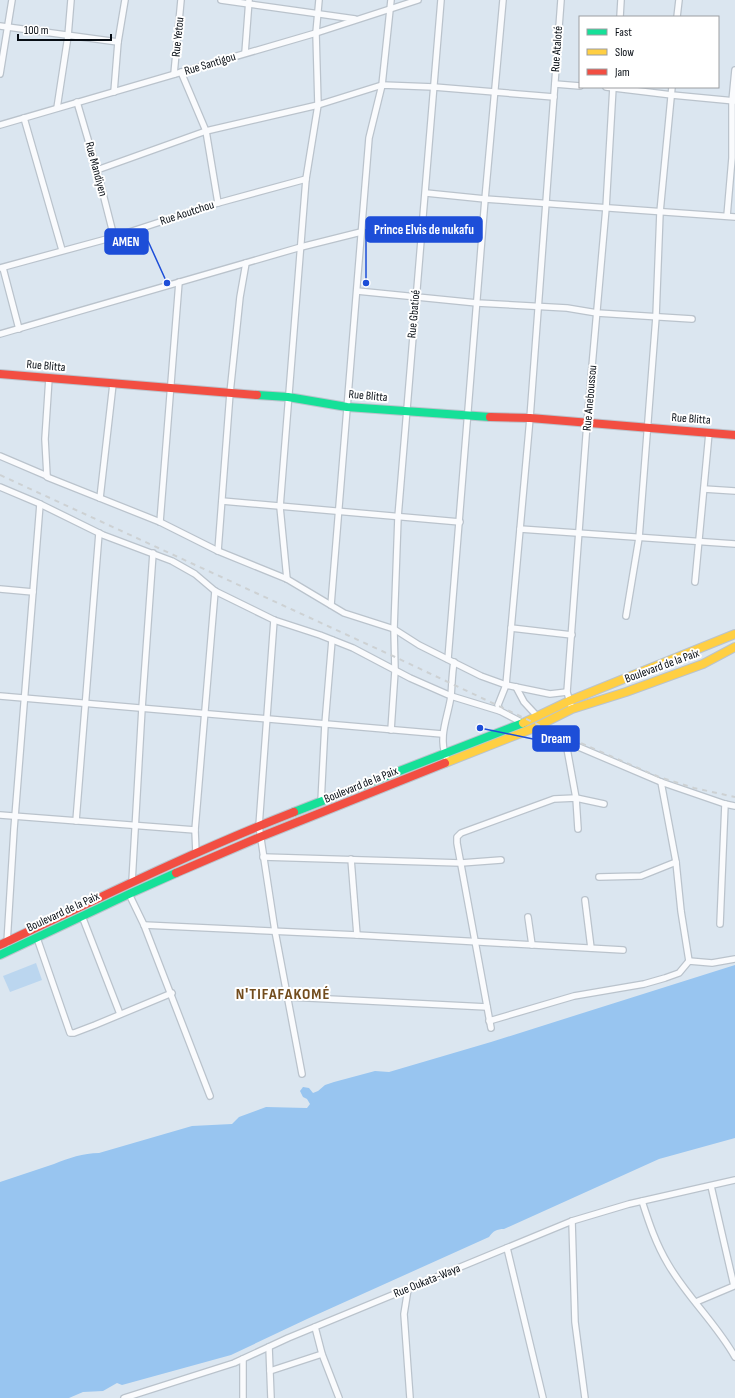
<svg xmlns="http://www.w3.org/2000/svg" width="735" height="1398" font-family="'Sofia Sans Condensed',sans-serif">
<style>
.pitch{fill:#bbd6ef}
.water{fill:#98c5f0}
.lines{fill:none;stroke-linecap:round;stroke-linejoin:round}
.street-casing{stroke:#bac3cc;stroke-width:8}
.fast-casing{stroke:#bac3cc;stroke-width:10}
.slow-casing{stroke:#bac3cc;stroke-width:10}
.jam-casing{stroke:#bac3cc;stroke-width:10}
.street{stroke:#fafbfd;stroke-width:5.5}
.fast{stroke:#16e098;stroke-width:8}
.slow{stroke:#ffcf43;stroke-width:8}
.jam{stroke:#f24e42;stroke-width:8}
.rail{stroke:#cdd1d3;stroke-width:2;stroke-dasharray:5 5;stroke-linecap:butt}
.labels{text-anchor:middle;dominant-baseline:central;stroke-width:4;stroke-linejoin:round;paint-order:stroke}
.street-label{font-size:12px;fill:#070d14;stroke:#fff}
.district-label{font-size:16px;font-weight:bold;letter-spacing:1px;fill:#724c1d;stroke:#fff}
.leader{fill:none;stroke:#1d4ed8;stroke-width:1.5}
.callout-dot{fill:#1d4ed8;stroke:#fff;stroke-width:1.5}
.callout{fill:#1d4ed8;stroke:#1d4ed8;stroke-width:1.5}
.callout-label{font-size:13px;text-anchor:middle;font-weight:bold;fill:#fff}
</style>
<rect width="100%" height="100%" fill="#dbe6f0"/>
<polygon class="pitch" points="36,963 42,980 10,992 3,976"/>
<path class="water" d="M735,965V1138L659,1159L504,1229C497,1229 493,1231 489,1237L307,1319L231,1355L122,1385L117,1383L103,1391L83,1392L69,1398H0V1182C18,1176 36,1170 54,1164C69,1158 83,1153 99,1153L192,1126L232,1124L239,1117L266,1107L307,1108L310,1104L307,1099L303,1097L300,1091L303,1087L309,1088L313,1093L318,1091L325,1085L334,1082L375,1071L389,1072L491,1042Z"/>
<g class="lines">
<defs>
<g id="street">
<polyline points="221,0 355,19"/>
<polyline points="620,17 621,0"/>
<polyline points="677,17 679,0"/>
<polyline points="0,26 118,42"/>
<polyline points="245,53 249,0"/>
<polyline points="181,72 206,131 218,203"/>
<polyline points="0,74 12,0"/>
<polyline points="174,74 181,0"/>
<polyline points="555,84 580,86"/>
<polyline points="606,87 672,95 735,101"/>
<polyline points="114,92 118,42 125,0"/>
<polyline points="77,102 97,170 114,237"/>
<polyline points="57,108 68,36 71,0"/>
<polyline points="24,118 62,250"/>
<polyline points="0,125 316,33 418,0"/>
<polyline points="97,170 206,131 318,105 382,85 434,87 554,97"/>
<polyline points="426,193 485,199 735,217"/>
<polyline points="727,216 732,158 732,101 735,70"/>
<polyline points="0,268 114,237 218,203 306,179"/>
<polyline points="3,268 19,329"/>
<polyline points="357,291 477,303 567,308 597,313 692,319"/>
<polyline points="0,334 301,247 361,232"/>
<polyline points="0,456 47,476 47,477 160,522 218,551 287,579 344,613 394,629 419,645 481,676 506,685 550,694 567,692"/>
<polyline points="47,476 45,439 49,378"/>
<polyline points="0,487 38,503 103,535 172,561 195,574 215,591 274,620 320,635 353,648 410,678 451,696 500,711 523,723"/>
<polyline points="704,489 735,491"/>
<polyline points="100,498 113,384"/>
<polyline points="222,501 460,522"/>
<polyline points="160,522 179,282"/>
<polyline points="520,529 735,544"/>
<polyline points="218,551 230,393 240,297 246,263"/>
<polyline points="287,579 280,507 306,179 318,105 316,33 319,0"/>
<polyline points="695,582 709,433"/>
<polyline points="0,589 33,592"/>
<polyline points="331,605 369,138 382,85 391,0"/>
<polyline points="626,616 639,538 656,317 660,212 672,87"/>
<polyline points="274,620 259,826 275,931 302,1074"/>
<polyline points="511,628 572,635"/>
<polyline points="448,659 485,199 503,0"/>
<polyline points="516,687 524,702 537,716"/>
<polyline points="0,696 442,734"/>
<polyline points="572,709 567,692 587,423 606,208 613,87"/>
<polyline points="500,711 498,705 506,685 530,418 561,0"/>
<polyline points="534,728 661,782 725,804 735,806"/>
<polyline points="391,730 395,671 394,629 398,517 441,0"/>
<polyline points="566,743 576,798 578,829"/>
<path d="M446,757C438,736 448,717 451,696C452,685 452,673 454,662"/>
<polyline points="661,782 676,862 681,911 689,961"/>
<polyline points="321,802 325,724 332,640"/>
<polyline points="0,815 195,830"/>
<polyline points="76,821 99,533"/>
<polyline points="196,853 195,830 215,591"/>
<polyline points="263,857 461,863 501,860"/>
<polyline points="351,859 357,935"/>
<polyline points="599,877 641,876 676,862"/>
<polyline points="132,882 142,708 153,553"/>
<polyline points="129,894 144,925 210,1096"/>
<polyline points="585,900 591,948"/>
<polyline points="82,916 120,1014"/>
<polyline points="528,917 532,945"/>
<polyline points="720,924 725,804"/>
<polyline points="144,925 357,935 623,950"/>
<polyline points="37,938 70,1033 74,1033 95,1025 172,993"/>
<polyline points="7,943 14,829 40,504"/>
<polyline points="289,997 487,1007"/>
<polyline points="489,1021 574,996 644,984 665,978 679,973 689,961 712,963 735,959"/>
<polyline points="491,1028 457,843 457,837 461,833 554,799 576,798 604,804"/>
<path d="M642,1201C649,1223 656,1244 668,1264C687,1297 716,1323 735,1357"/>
<polyline points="572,1221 575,1322 585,1398"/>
<polyline points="507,1248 543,1398"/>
<polyline points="408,1289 404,1314 410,1398"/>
<polyline points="696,1302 734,1286 711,1186"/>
<polyline points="315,1327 322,1354 339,1398"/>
<polyline points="269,1347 271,1398"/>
<polyline points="243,1359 243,1398"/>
<polyline points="270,1371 322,1354"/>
<polyline points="124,1398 234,1363 288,1338 572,1221 629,1204 735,1180"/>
</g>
<g id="fast">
<polyline points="257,395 288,397 347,407 490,417"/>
<polyline points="294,812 523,723"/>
<polyline points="0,955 129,894 176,873"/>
</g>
<g id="slow">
<polyline points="523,723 569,701 735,634"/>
<polyline points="445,763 534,728 572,709 626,692 703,664 735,647"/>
</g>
<g id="jam">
<polyline points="0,374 257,395"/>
<polyline points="490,417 530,418 735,435"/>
<polyline points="176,873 260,837 445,763"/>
<path d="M0,945C97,899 194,851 294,812"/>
</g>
</defs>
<use href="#street" class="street-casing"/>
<use href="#fast" class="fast-casing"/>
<use href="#slow" class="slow-casing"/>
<use href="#jam" class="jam-casing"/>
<use href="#street" class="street"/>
<use href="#fast" class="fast"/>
<use href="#slow" class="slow"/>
<use href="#jam" class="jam"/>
<polyline class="rail" points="0,475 395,657 539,725 659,777 694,788 735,797"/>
</g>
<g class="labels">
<g class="street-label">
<text transform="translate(178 37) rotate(-84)">Rue Yetou</text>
<text transform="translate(557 49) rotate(-86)">Rue Ataloté</text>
<text transform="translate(210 64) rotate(-17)">Rue Santigou</text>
<text transform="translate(96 169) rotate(75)">Rue Mandiyen</text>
<text transform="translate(187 213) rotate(-18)">Rue Aoutchou</text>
<text transform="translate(414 314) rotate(-85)">Rue Gbatioé</text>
<text transform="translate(46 366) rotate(5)">Rue Blitta</text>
<text transform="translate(368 396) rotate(5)">Rue Blitta</text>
<text transform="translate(590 398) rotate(-85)">Rue Aneboussou</text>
<text transform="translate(691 419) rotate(4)">Rue Blitta</text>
<text transform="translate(662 666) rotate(-20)">Boulevard de la Paix</text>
<text transform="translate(361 785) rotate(-22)">Boulevard de la Paix</text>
<text transform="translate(63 912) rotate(-25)">Boulevard de la Paix</text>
<text transform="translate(427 1281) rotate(-22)">Rue Oukata-Waya</text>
</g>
<g class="district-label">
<text x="283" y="994">N'TIFAFAKOMÉ</text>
</g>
</g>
<path class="leader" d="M366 283L366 229M167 283L148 241M480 728L533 739"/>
<g class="callout-dot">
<circle cx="366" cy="283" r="4"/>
<circle cx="167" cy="283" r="4"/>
<circle cx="480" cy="728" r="4"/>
</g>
<g class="callout">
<rect x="366" y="217" width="116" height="25" rx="4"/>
<rect x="105" y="229" width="43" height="25" rx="4"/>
<rect x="533" y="726" width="46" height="25" rx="4"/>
</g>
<g class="callout-label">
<text x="424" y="234">Prince Elvis de nukafu</text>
<text x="126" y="246">AMEN</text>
<text x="556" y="743">Dream</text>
</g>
<rect x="579" y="16" width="140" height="72" fill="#ffffff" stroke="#9c9ea1"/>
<rect x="587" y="29" width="20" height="6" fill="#16e098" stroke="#9c9ea1"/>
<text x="615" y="36" font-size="12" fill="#070d14">Fast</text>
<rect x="587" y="49" width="20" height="6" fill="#ffcf43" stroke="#9c9ea1"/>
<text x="615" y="56" font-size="12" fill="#070d14">Slow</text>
<rect x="587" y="69" width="20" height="6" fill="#f24e42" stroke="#9c9ea1"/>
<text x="615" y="76" font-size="12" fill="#070d14">Jam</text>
<path d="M18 34v6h93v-6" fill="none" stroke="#070d14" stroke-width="2"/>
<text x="24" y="34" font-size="12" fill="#070d14" stroke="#ffffff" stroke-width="3" paint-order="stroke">100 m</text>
</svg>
